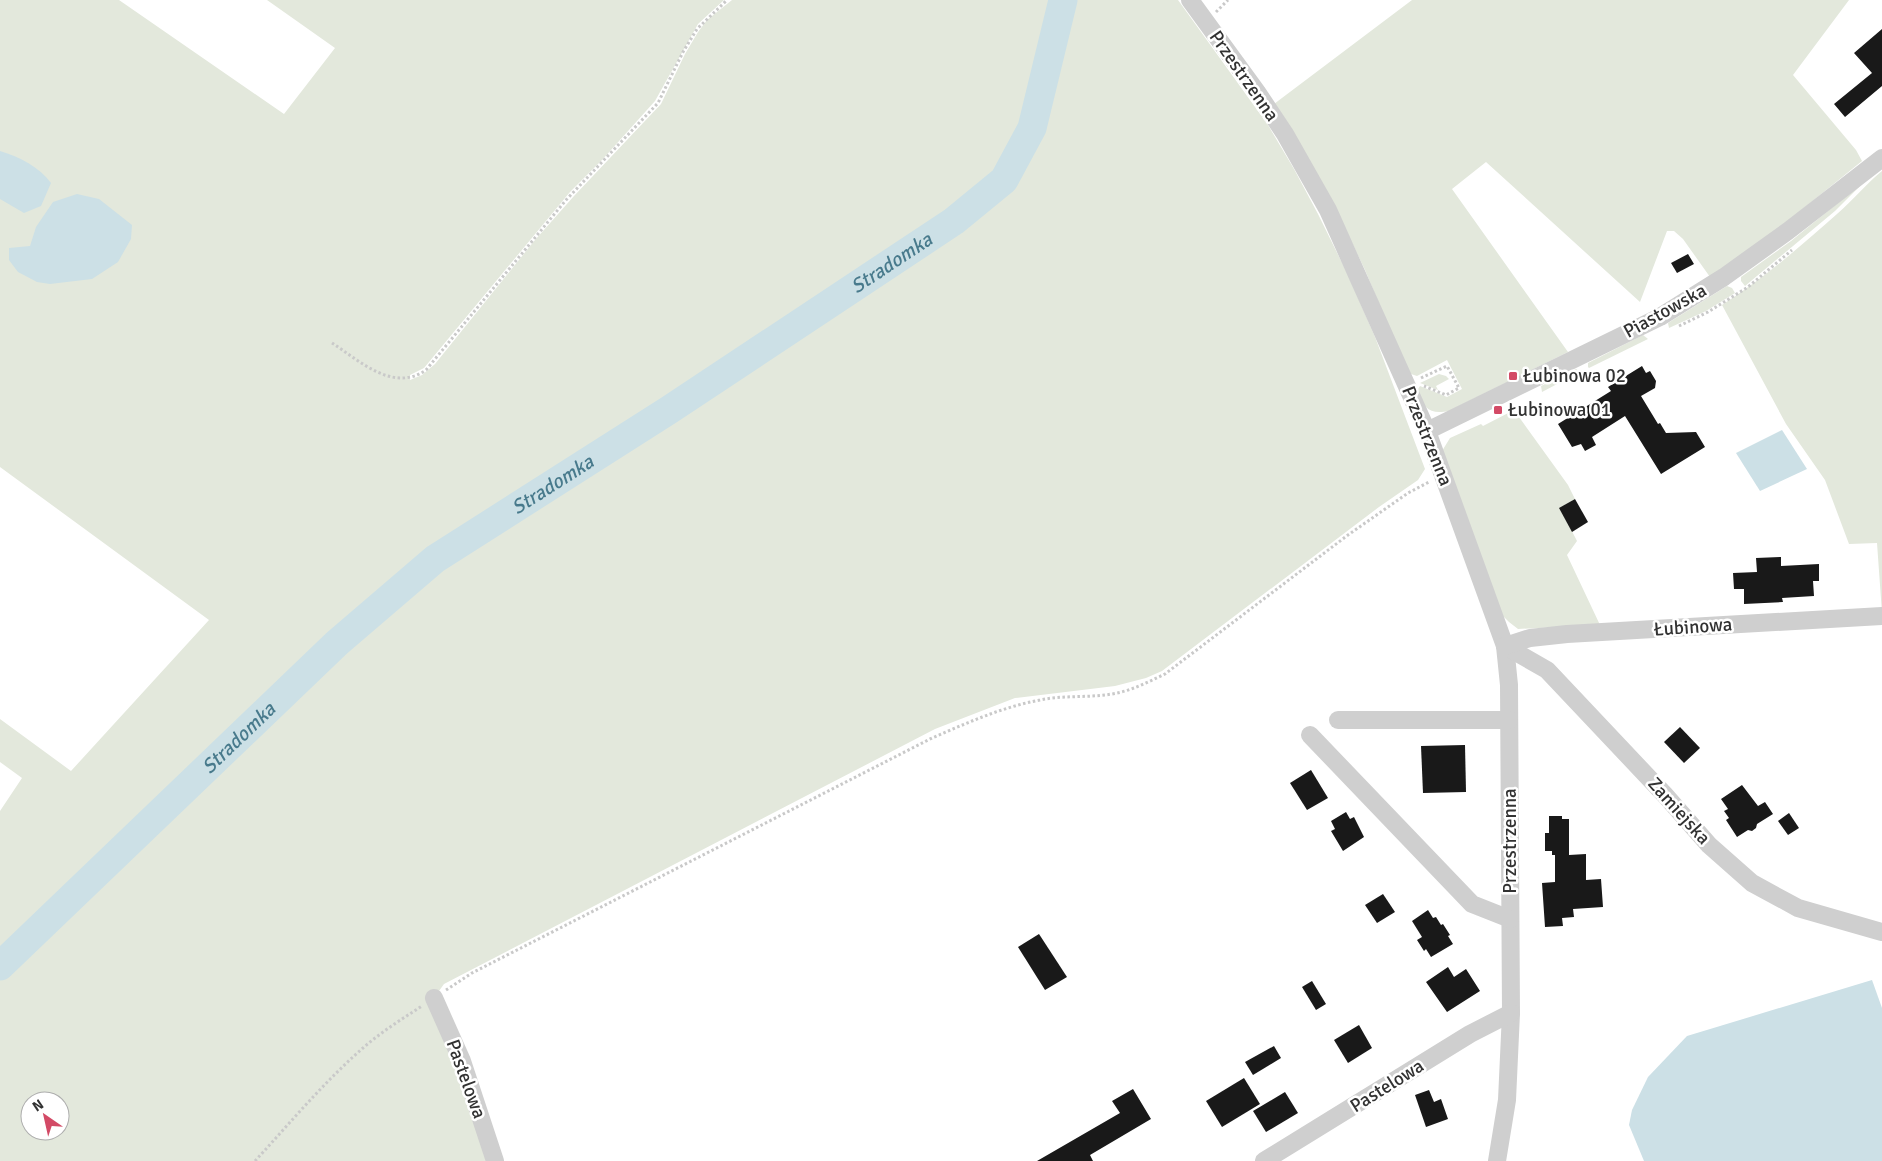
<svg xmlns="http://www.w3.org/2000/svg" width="1882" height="1161" font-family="Signika,sans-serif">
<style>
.green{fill:#e3e8dc;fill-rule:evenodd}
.water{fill:#cce0e6}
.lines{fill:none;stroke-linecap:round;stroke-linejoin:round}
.river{stroke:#cce0e6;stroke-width:29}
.building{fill:#191919}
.path{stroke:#c9c9c9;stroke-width:3;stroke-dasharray:2.5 2.5;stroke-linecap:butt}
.minor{stroke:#cfcfcf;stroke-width:18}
.poi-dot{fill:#d34a66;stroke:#fff;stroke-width:2}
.labels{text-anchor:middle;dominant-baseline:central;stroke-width:5;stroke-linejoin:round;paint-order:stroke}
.street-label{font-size:19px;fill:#323232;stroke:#fff}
.poi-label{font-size:19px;fill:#323232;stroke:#fff;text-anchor:start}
.water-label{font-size:20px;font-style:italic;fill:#487a8c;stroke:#fff}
</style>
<rect width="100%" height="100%" fill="#fff"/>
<g class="green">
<path d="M0,0H119L284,114L335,48L267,0H724L698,24L655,101L602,160L570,192L424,368L410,375V380L422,375L435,364L535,240L574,196L661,104L685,54L698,32L707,20L732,0H1178L1268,125L1294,169L1318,214L1348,275L1375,337L1425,469L1418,480L1379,507L1162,671L1146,678L1115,686L1015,698L935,729L444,984L434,998L495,1161H0V811L22,778L0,762V719L71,771L209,620L0,467ZM30,1101H60V1131H30Z"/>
<path d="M1412,0H1849L1793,75L1856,150L1862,161L1778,229L1710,277L1683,239L1674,231H1667L1640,302L1486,162L1452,189L1568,352L1449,411C1429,415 1425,408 1416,392L1420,386L1447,397L1462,389L1447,360L1417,376L1408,373L1365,270L1336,209L1274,104Z"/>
<path d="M1882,171V613L1877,543L1849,544L1825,480L1786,424L1722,305C1763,279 1801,246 1837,214C1853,200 1866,184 1882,171Z"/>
<polygon points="1865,181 1835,211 1745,286 1741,281 1741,277 1791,241"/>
<polygon points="1727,286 1732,288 1735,293 1706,311 1669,328 1668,323"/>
<polygon points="1643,335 1648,339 1589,368 1588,367 1588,363"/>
<polygon points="1576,369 1580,372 1542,392 1541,386"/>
<polygon points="1439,374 1446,376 1449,379 1436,386 1438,390 1420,383"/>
<polygon points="1514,410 1568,485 1575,499 1560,508 1577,541 1567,555 1600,625 1518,629 1509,622 1501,614 1442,451 1450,438 1481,424 1483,426"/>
</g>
<g class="water">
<path d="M0,151C20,157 39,167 51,183L41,206L24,213L0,199Z"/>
<polygon points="77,194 99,199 132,225 131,239 118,262 92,279 50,284 37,282 18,272 9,260 9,248 30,246 36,227 53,202"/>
<polygon points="1782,430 1807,469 1760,491 1736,453"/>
<polygon points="1872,980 1882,1008 1882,1161 1644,1161 1629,1125 1632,1110 1648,1077 1687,1036"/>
</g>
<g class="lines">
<path class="river" id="s1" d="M0,966L337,643L435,559L669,410L954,221L1004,180L1032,128L1063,0"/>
</g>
<g class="building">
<polygon points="1882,29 1882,86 1845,117 1834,104 1872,73 1854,53"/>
<polygon points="1688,254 1694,264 1677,273 1671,263"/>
<polygon points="1642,366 1646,373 1650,371 1656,381 1655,388 1641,396 1658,424 1660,423 1666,433 1696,432 1705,447 1661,474 1625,416 1592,437 1596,445 1585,451 1581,444 1572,447 1558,424 1611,391 1608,387"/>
<polygon points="1575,499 1588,522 1572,532 1559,508"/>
<polygon points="1781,557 1781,566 1819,564 1819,581 1813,581 1814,596 1782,598 1783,602 1744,604 1744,589 1734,589 1733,573 1757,572 1756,558"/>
<polygon points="1680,727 1700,748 1684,763 1664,742"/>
<polygon points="1465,745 1466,792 1423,793 1421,746"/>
<polygon points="1311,770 1328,798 1307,810 1290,783"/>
<polygon points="1742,785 1758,806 1765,802 1773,814 1757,824 1756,828 1752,831 1748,830 1737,837 1726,820 1729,818 1724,811 1728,809 1721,799"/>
<polygon points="1346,812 1350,819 1354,817 1364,837 1343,851 1331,831 1335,829 1331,821"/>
<polygon points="1789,813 1799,828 1788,835 1778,821"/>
<polygon points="1549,816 1562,816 1562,819 1569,819 1569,855 1586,854 1586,880 1601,879 1603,907 1573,909 1574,917 1562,918 1563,926 1545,927 1542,883 1555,882 1555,855 1552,855 1552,851 1545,851 1545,833 1549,833"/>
<polygon points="1383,894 1395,912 1377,923 1365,905"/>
<polygon points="1428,910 1433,918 1436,917 1441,925 1443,924 1450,935 1448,936 1453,944 1431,957 1426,949 1424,951 1417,940 1422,937 1412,921"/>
<polygon points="1039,934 1067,977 1045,990 1018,947"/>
<polygon points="1448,967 1454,977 1466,969 1480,991 1447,1012 1426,982"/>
<polygon points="1312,981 1326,1004 1316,1010 1302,987"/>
<polygon points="1359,1025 1372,1048 1348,1063 1334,1040"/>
<polygon points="1274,1046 1281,1058 1253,1075 1245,1062"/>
<polygon points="1244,1078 1260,1104 1222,1127 1206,1101"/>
<polygon points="1133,1089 1151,1119 1090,1155 1093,1161 1037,1161 1120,1113 1112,1101"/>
<polygon points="1429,1090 1434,1102 1441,1099 1448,1119 1426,1127 1415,1095"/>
<polygon points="1285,1092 1298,1113 1266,1132 1253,1111"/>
</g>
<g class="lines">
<g class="path">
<polyline points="1216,12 1228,0"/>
<polyline points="1679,326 1708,312 1748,287 1792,250"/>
<path d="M332,343C360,361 393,393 426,370L566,200L658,103L683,52L697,29L727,0"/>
<polyline points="1421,378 1447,366 1459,388 1446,395 1424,386"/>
<path d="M446,990L472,973L932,738C967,723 1002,707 1040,700C1063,695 1088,698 1112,694C1131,691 1148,682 1165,674L1348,535L1408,493L1429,482"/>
<path d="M255,1161C290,1123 324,1082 363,1048C381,1032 402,1019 422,1006"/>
</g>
<g class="minor">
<polyline points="1190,0 1257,92 1285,134 1328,210 1427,431 1505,646 1509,685 1511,1013 1507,1100 1497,1161"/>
<polyline points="1427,431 1660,317 1724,277 1788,231 1882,158"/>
<polyline points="1505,646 1547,670 1665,795 1709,845 1752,883 1798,908 1882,932"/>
<polyline points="1505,646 1530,638 1567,634 1882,616"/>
<polyline points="1338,720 1509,720"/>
<polyline points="1310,735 1472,904 1510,919"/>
<polyline points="434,998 462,1061 495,1161"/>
<polyline points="1264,1161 1470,1034 1511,1013"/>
</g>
</g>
<g class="poi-dot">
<rect x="1508" y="371" width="10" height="10" rx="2.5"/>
<rect x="1493" y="405" width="10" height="10" rx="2.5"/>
</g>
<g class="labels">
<g class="street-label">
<text transform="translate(1244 76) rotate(55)">Przestrzenna</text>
<text transform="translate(1665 311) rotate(-29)">Piastowska</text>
<text transform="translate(1427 436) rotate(68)">Przestrzenna</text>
<text transform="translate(1693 627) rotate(-4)">Łubinowa</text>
<text transform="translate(1679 811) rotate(48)">Zamiejska</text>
<text transform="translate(1510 841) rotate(-90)">Przestrzenna</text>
<text transform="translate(466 1079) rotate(70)">Pastelowa</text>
<text transform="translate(1387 1086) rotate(-32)">Pastelowa</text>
</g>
<g class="poi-label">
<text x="1523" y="376">Łubinowa 02</text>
<text x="1508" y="410">Łubinowa 01</text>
</g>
<g class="water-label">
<text stroke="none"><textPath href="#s1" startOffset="1140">Stradomka</textPath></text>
<text stroke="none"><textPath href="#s1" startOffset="735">Stradomka</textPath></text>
<text stroke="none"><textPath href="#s1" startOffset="330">Stradomka</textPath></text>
</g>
</g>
<g transform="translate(45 1116) rotate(326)"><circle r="24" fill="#ffffff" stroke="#adadad"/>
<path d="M0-4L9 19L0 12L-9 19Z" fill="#d34a66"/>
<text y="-8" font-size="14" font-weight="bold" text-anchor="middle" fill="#323232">N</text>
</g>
</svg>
